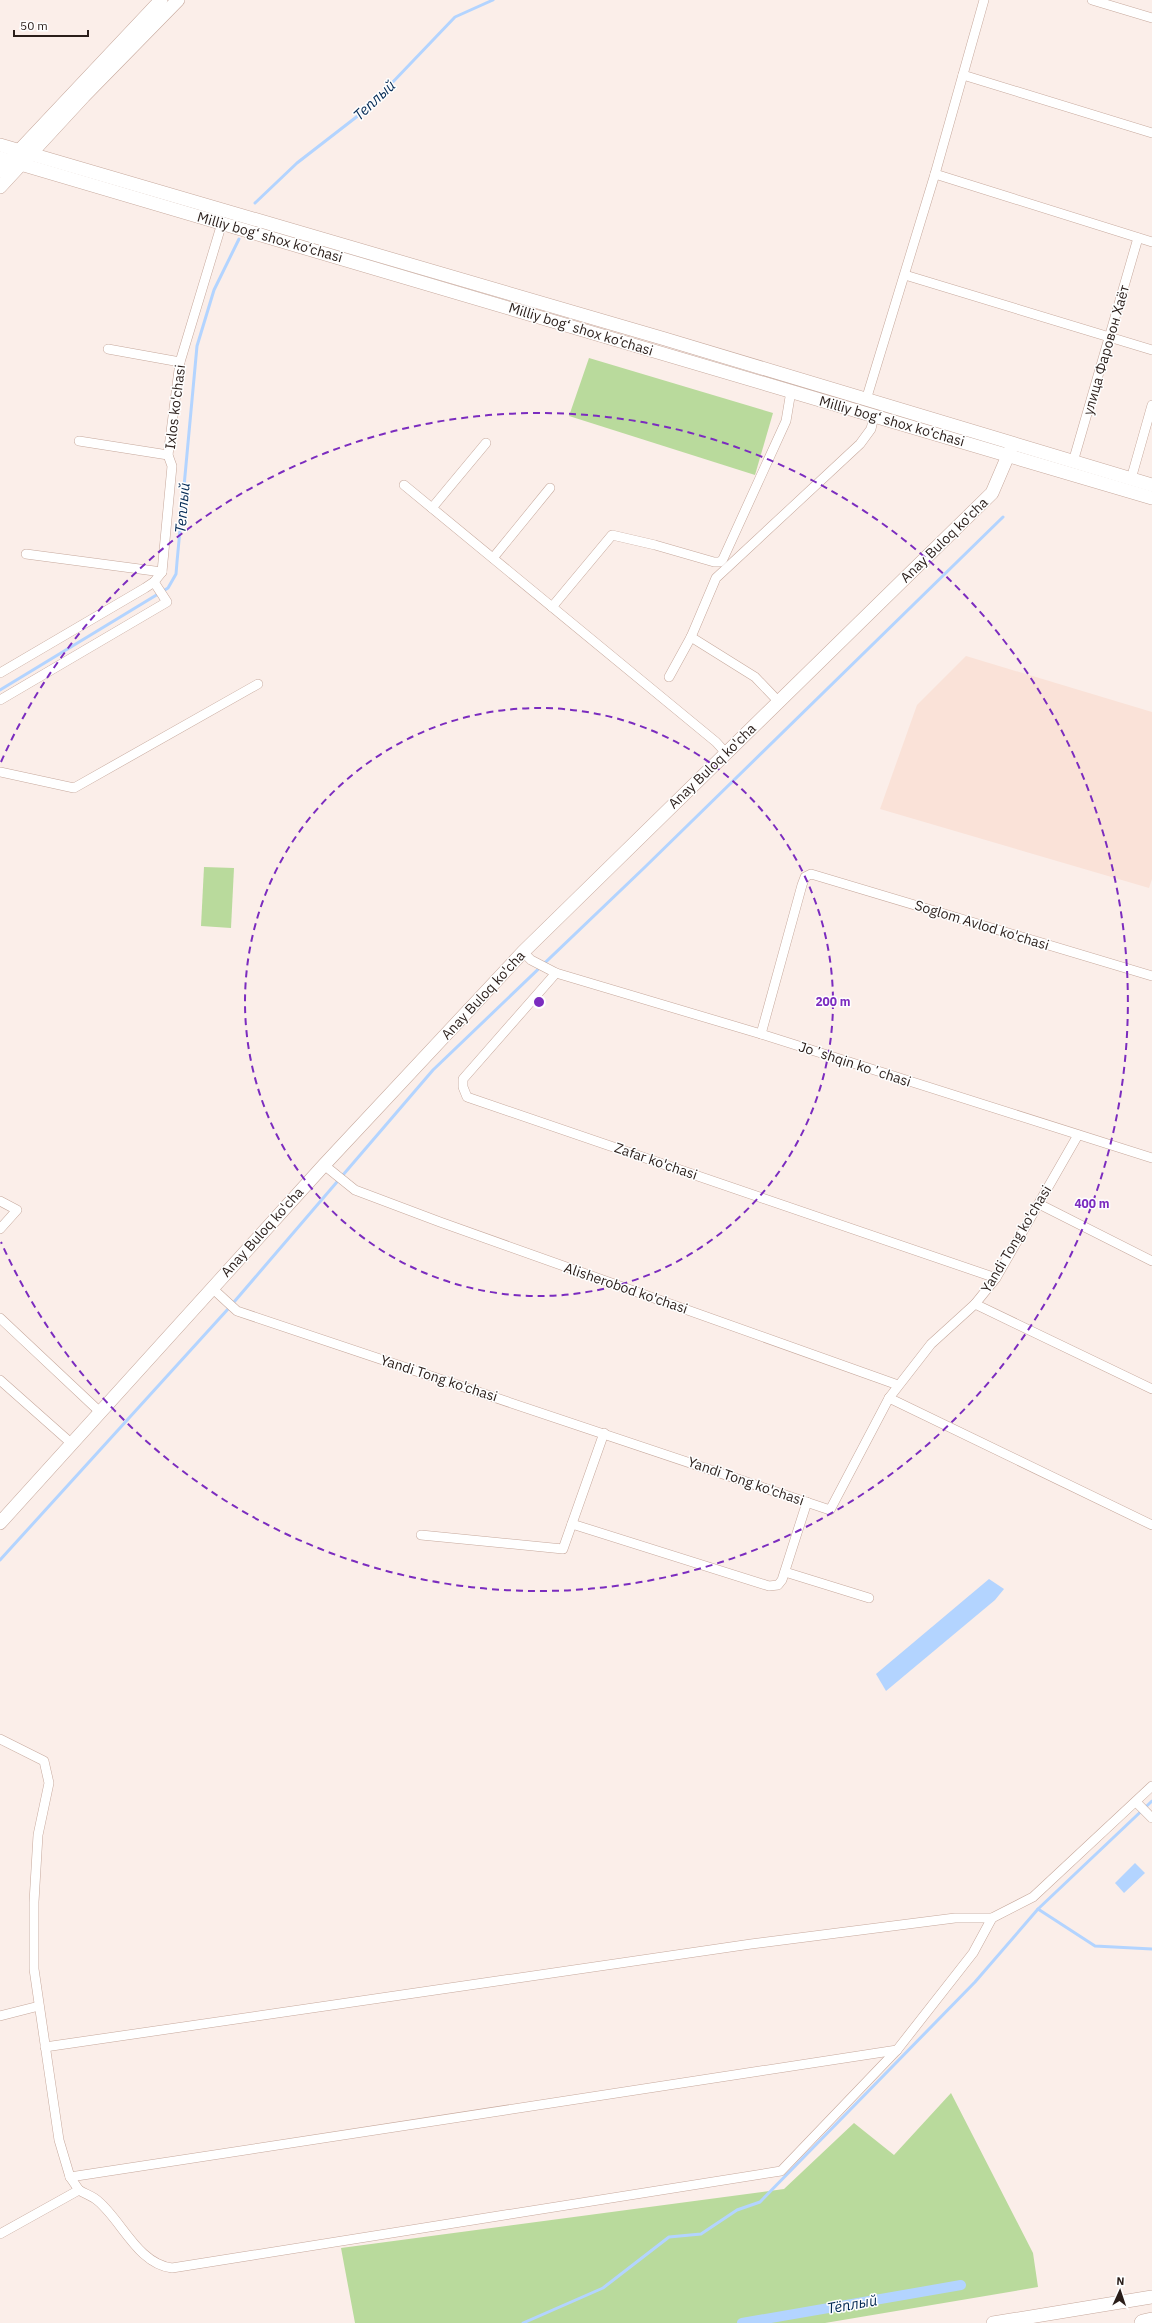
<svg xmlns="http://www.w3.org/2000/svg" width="1152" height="2323" font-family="'IBM Plex Sans',sans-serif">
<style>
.built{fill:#fae2d8}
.green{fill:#b9da9c}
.water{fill:#b3d4ff}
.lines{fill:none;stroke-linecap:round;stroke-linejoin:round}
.stream{stroke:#b3d4ff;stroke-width:3}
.canal{stroke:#b3d4ff;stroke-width:10}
.street-casing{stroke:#c6a89c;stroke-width:10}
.secondary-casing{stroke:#c6a89c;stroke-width:14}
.highway-casing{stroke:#c6a89c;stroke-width:18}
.street{stroke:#fff;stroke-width:9}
.secondary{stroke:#fff;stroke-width:13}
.highway{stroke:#fff;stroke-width:17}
.ring{fill:none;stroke:#7b2cbf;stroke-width:2;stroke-dasharray:7 5}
.labels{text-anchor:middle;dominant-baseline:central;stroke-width:3;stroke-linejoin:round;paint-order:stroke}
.street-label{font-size:14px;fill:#2a1e1a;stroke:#fefefe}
.water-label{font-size:15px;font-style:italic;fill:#042a55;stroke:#fefefe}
.centre{fill:#7b2cbf;stroke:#fefefe;stroke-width:2}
.ring-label{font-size:12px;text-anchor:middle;font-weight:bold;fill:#7b2cbf;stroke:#fefefe;stroke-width:3;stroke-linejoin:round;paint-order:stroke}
</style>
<rect width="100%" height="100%" fill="#fbeee9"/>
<polygon class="built" points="966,656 1152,712 1152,879 1149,888 880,809 917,705"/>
<g class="green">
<polygon points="589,358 773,413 755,475 569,416"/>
<polygon points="204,867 234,868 231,928 201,926"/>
<polygon points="951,2093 1033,2253 1038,2287 825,2323 355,2323 341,2248 784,2189 854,2123 894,2155"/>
</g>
<g class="water">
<polygon points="989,1579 1004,1589 995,1600 886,1691 876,1674"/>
<polygon points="1135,1863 1145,1873 1124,1893 1115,1883"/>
</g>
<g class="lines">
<g class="stream">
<polyline points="255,203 297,163 368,108 455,17 493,0"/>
<polyline points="0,690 168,588 176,574 177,562 197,346 214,290 239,239"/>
<polyline points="0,1560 228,1309 433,1070 644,868 1003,517"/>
<polyline points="1038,1909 1095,1946 1152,1949"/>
<polyline points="523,2323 603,2288 669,2237 701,2234 737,2210 760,2202 975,1982 1038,1909 1152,1801"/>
</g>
<polyline class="canal" points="742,2323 961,2285"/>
<defs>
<g id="street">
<polyline points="1092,0 1152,18"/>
<polyline points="963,75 1152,133"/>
<polyline points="935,174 1152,242"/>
<polyline points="905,275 1152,350"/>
<polyline points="108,349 180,362"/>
<polyline points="866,400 935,174 984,0"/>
<polyline points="79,441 168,455"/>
<polyline points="1073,462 1138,238"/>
<polyline points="1131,479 1152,405"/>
<polyline points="404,485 716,742 725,752"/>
<polyline points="432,508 486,443"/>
<polyline points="26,554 162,572"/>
<polyline points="493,558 550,488"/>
<polyline points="552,607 612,535 655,545 714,562 720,562 723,559 786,421 791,391"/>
<polyline points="691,637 755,677 778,701"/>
<polyline points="0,673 145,588 154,582 162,572 172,466 168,455 180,362 222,223"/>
<polyline points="669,677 691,637 716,578 860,444 871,429 874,416"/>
<polyline points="0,700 167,602 154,582"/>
<polyline points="0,772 74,788 258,684"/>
<polyline points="523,952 531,960 556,973 761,1034 1152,1158"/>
<polyline points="556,973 463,1079 463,1087 467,1097 996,1278"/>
<polyline points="761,1034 802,885 805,877 811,874 1152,976"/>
<polyline points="324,1165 355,1190 440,1222 898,1385"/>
<polyline points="0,1201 17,1210 0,1229"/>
<polyline points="1039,1204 1152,1261"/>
<polyline points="212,1288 237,1311 830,1510 889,1398 931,1344 975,1304 996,1278 1078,1135"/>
<polyline points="975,1304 1152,1389"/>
<polyline points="0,1318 100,1412"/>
<polyline points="0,1380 71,1443"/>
<polyline points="889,1398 1152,1525"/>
<polyline points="572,1524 769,1586 778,1585 782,1580 807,1502"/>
<polyline points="421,1535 563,1549 604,1433"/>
<polyline points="785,1572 869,1598"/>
<polyline points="0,1739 44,1761 49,1783 38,1835 34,1902 34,1969 59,2140 70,2177 79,2190 0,2234"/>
<polyline points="1136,1802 1152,1818"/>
<polyline points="0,2016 39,2006"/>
<polyline points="45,2047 751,1944 955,1918 992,1918 1033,1897 1152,1786"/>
<polyline points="70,2177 897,2050"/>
<path d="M79,2190C85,2194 93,2196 98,2201C122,2221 138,2264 172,2268L781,2171L897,2050L973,1953L992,1918"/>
</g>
<g id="secondary">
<polyline points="0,145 665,339 1152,485"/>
<polyline points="0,158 1152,498"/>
<polyline points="0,171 161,0"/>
<polyline points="0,187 84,96 178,0"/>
<polyline points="0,1523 324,1165 523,952 992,493 1013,444"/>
<polyline points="993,2323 1152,2297"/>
</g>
<polyline id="highway" points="1143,2323 1152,2321"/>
</defs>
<use href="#street" class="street-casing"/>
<use href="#secondary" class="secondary-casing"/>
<use href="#highway" class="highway-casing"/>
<use href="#street" class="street"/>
<use href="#secondary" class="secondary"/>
<use href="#highway" class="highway"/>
</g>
<g class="ring">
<circle cx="539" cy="1002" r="294"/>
<path d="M1 762A589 589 0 1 1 1 1242"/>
</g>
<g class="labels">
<g class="street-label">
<text transform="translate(270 237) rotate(16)">Milliy bog‘ shox ko‘chasi</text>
<text transform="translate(581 329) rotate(17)">Milliy bog‘ shox ko‘chasi</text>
<text transform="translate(1106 350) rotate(-74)">улица Фаровон Хаёт</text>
<text transform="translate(175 407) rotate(-83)">Ixlos ko'chasi</text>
<text transform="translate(892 421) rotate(16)">Milliy bog‘ shox ko‘chasi</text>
<text transform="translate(944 540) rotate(-44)">Anay Buloq ko'cha</text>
<text transform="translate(712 766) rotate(-44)">Anay Buloq ko'cha</text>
<text transform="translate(982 925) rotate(17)">Soglom Avlod ko'chasi</text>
<text transform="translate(483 995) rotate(-47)">Anay Buloq ko'cha</text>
<text transform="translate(855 1064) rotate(18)">Joʼshqin koʼchasi</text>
<text transform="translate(656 1161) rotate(19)">Zafar ko'chasi</text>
<text transform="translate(262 1232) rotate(-48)">Anay Buloq ko'cha</text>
<text transform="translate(1016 1239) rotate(-59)">Yandi Tong ko'chasi</text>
<text transform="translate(626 1288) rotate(19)">Alisherobod ko'chasi</text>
<text transform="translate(439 1378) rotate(18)">Yandi Tong ko'chasi</text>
<text transform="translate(746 1481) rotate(19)">Yandi Tong ko'chasi</text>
</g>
<g class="water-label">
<text transform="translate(374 100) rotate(-43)">Теплый</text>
<text transform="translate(182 508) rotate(-85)">Теплый</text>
<text transform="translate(852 2304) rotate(-10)">Тёплый</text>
</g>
</g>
<circle cx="539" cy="1002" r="6" class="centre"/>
<g class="ring-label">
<text x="833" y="1006">200 m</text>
<text x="1092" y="1208">400 m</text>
</g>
<g transform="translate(1120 2291) rotate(3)" stroke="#fefefe" stroke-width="3" paint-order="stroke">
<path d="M0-3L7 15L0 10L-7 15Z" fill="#2a1e1a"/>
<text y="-6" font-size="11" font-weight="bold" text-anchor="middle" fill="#2a1e1a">N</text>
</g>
<path d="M14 30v6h74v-6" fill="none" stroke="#2a1e1a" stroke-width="2"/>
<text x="20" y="30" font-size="12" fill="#2a1e1a" stroke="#fefefe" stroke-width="3" paint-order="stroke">50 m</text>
</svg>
